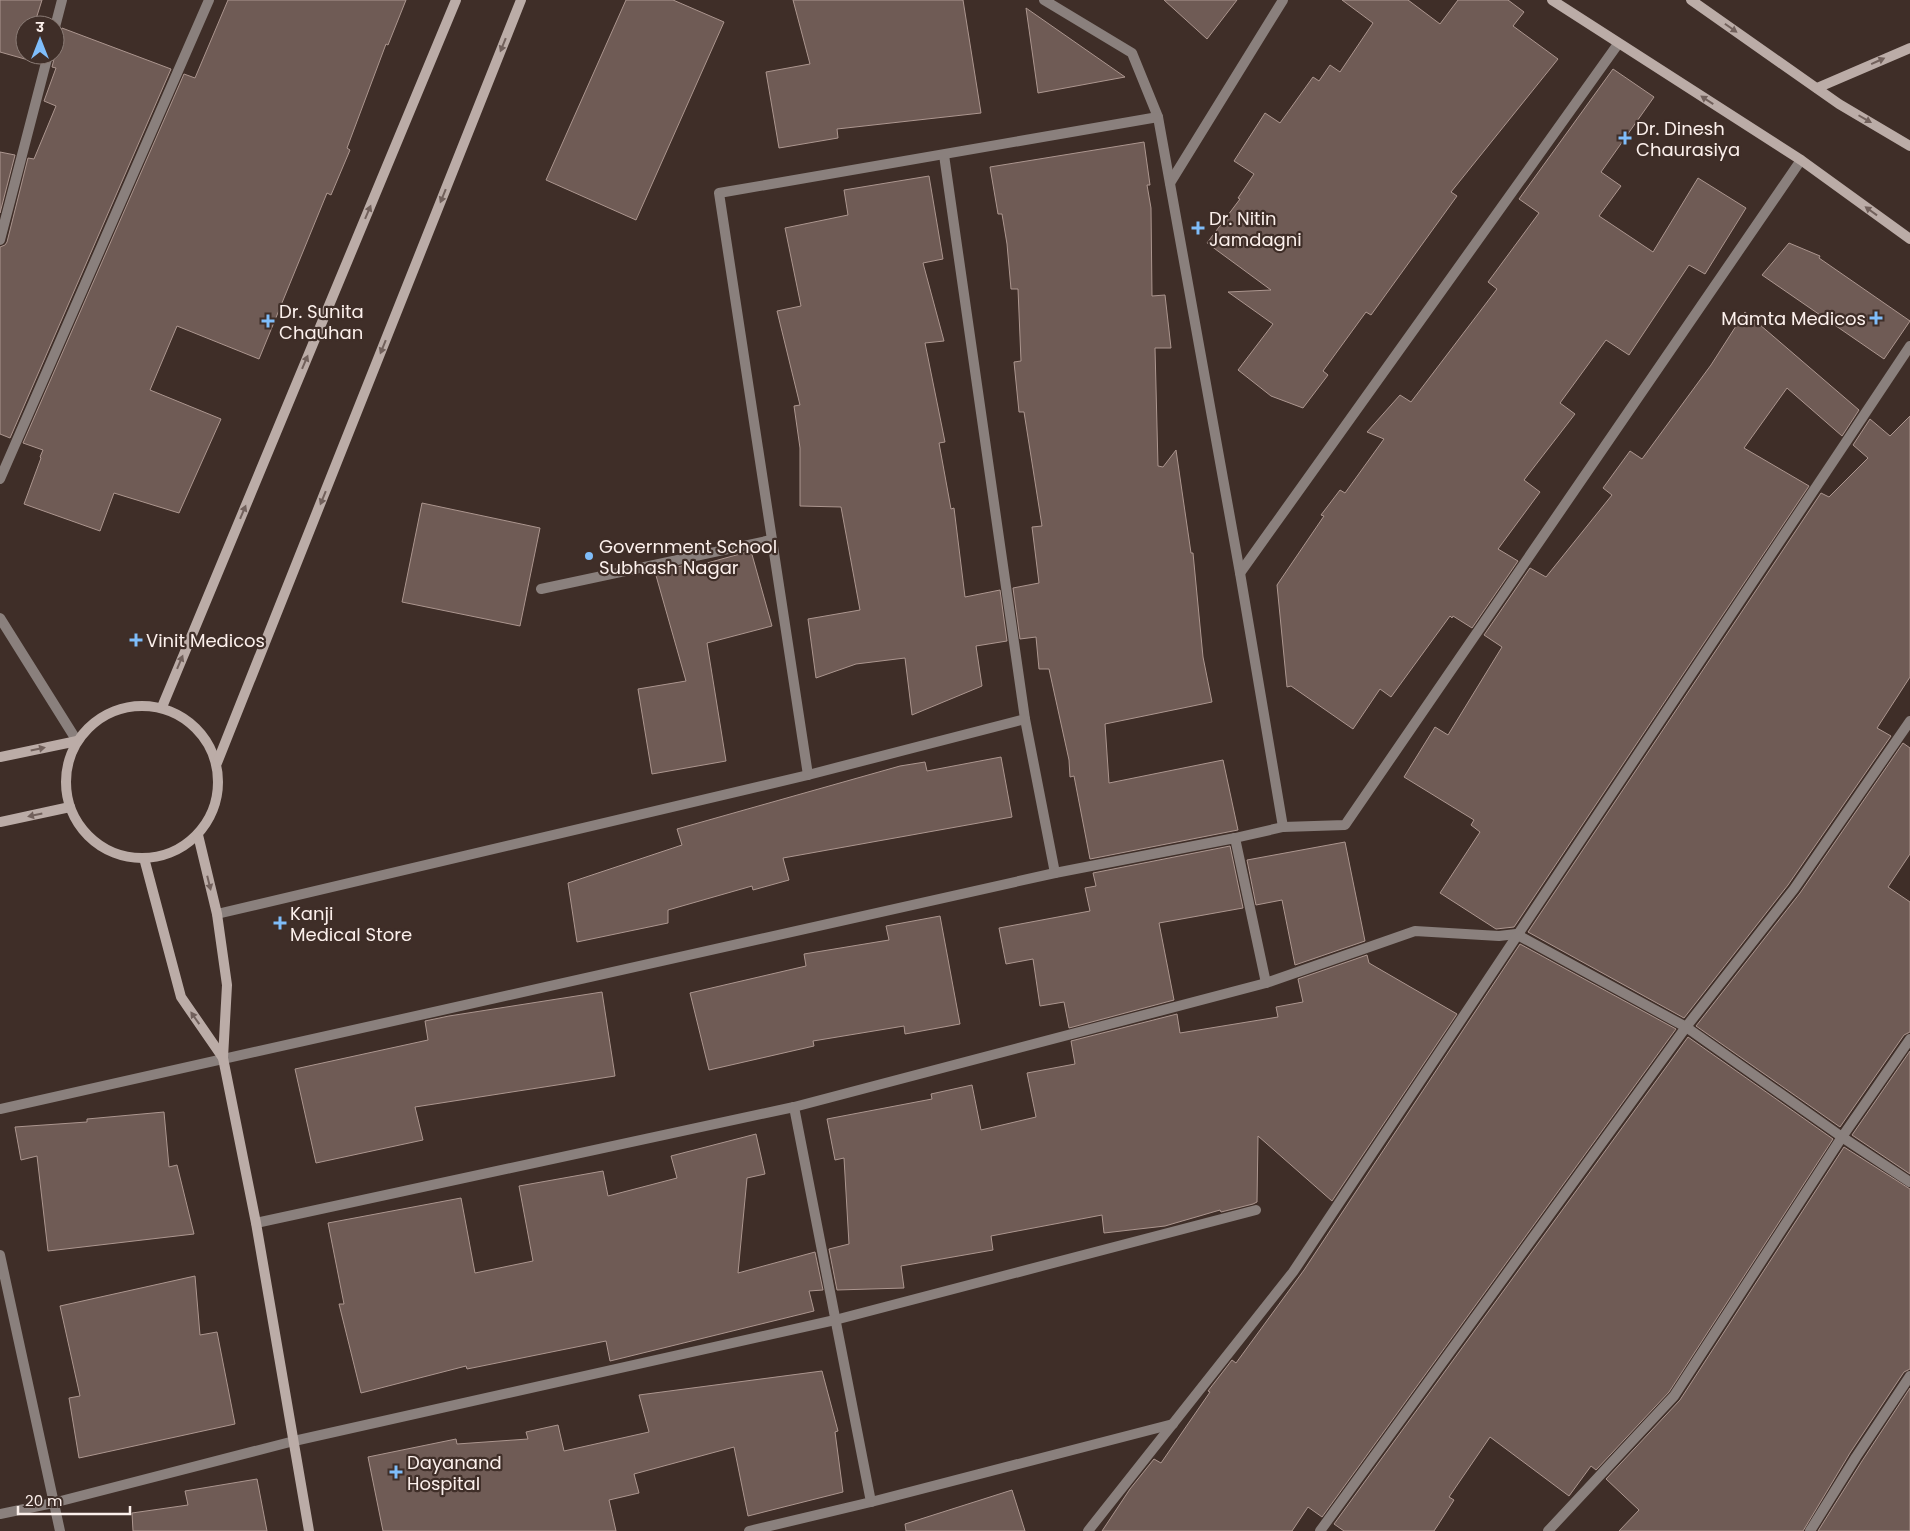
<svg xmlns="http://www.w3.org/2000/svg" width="1910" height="1531" font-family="Poppins,'Noto Sans Devanagari',sans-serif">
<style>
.building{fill:#6f5b55;stroke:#ac968f}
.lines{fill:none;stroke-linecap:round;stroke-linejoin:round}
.street{stroke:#8a807d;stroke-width:10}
.secondary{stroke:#bbaca7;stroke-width:10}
.oneway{fill:#71605b}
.poi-dot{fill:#7fbdfa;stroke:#3f2e28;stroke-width:2}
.labels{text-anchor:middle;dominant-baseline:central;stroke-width:4.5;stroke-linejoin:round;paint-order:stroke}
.poi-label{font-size:18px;fill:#fcf0ec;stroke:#3f2e28;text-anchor:start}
</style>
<rect width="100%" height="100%" fill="#3f2e28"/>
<g class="building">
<polygon points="0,0 42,0 36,19 49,23 48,25 25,25 25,55 41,55 39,63 0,52"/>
<polygon points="228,0 406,0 388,45 386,44 347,148 350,150 331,195 327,193 259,359 177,326 150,390 221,419 179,513 114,493 100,531 24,504 41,458 40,457 43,450 23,443 184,74 195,78"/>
<polygon points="626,0 673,0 724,22 636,220 546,180"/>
<polygon points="793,0 963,0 981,113 837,129 838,138 779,148 766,72 810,64"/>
<polygon points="1164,0 1237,0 1207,39"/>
<polygon points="1342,0 1408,0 1440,24 1458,0 1508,0 1524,12 1513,26 1558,59 1451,192 1457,196 1371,315 1366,312 1323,371 1328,375 1303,408 1271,396 1238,370 1273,324 1228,292 1271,290 1207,243 1240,199 1238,198 1254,174 1234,161 1265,113 1280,123 1313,77 1319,81 1330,65 1340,72 1373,23"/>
<polygon points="1026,8 1125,77 1038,93"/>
<polygon points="62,28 171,69 10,438 0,434 0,247 5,245 7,242 28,158 34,159 56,106 44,101 56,68 52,67 55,55 55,34 60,32"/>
<polygon points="1613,69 1654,97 1601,172 1621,186 1599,216 1653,252 1698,178 1746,208 1705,274 1689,265 1629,355 1606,340 1560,403 1575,414 1524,480 1540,492 1498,549 1518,561 1472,628 1453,616 1452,618 1450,616 1391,697 1380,689 1353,729 1291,686 1287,687 1277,585 1324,516 1321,515 1340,490 1345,493 1384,439 1367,432 1400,395 1411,402 1497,289 1488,282 1539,213 1519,199"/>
<polygon points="1144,142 1150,185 1147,185 1151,208 1152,296 1165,295 1171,348 1155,348 1158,466 1163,467 1176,450 1191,553 1193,553 1203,657 1212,702 1105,724 1109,783 1223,760 1238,830 1090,859 1074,776 1070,777 1069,760 1049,669 1039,669 1036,637 1020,639 1013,588 1039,583 1032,527 1042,526 1024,412 1019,412 1014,362 1021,361 1018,289 1011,289 1007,244 1002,214 998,214 990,167"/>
<polygon points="0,152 15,155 0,213"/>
<polygon points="929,176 943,259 923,263 944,341 925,343 945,442 939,443 951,509 954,508 965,597 1000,590 1007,641 976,646 982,686 912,715 905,658 856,664 816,678 808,619 860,610 841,507 800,506 800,448 794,406 800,405 777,311 801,306 785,228 848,215 844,190"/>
<polygon points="1789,243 1820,256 1819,258 1910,321 1884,359 1762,275"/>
<polygon points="1745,312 1859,410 1842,436 1787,388 1744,448 1809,486 1514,927 1496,929 1440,893 1480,832 1471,825 1474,820 1404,777 1435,727 1448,735 1502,647 1484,635 1530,568 1546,577 1612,495 1603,488 1630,451 1642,459 1711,365"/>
<polygon points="1910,416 1910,677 1877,728 1891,736 1788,885 1684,1018 1528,932 1821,493 1829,497 1868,458 1853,445 1870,419 1890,436"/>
<polygon points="422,503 540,528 520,626 402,602"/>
<polygon points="751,551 772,626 707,643 726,761 652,774 638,689 686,681 655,572 695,563 696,566"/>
<polygon points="1903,743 1910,748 1910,854 1888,887 1910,902 1910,1032 1904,1035 1840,1127 1696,1026 1800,893"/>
<polygon points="1001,757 1012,817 783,858 789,880 753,890 752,886 668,910 668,923 577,942 568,883 682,845 677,829 900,766 925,762 927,771"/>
<polygon points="1345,842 1365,941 1295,965 1282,900 1256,905 1247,860"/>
<polygon points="1230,846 1243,908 1159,923 1174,1000 1069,1028 1064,1002 1040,1006 1033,959 1006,964 999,928 1090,911 1085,888 1096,886 1093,873"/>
<polygon points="940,916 960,1024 905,1034 904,1026 813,1041 814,1046 709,1070 690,993 806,966 804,954 889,940 886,926"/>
<polygon points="1520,944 1676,1029 1322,1517 1308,1507 1292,1531 1102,1531 1130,1489 1154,1459 1161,1463 1210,1392 1208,1391 1232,1360 1236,1363 1304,1270"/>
<polygon points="1367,955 1369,963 1457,1014 1332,1201 1258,1136 1257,1202 1253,1204 1221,1212 1220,1210 1165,1226 1104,1233 1102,1215 991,1236 993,1250 901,1266 904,1288 837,1290 829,1249 849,1244 844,1158 835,1160 827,1119 932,1099 931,1094 972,1085 981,1130 1036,1117 1027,1073 1075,1064 1071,1041 1177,1014 1180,1033 1278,1017 1276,1007 1303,1002 1298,979"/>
<polygon points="602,992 615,1076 415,1107 423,1140 316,1163 295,1069 428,1040 425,1021 449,1016"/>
<polygon points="1688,1037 1833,1139 1669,1392 1596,1470 1591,1466 1569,1496 1490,1437 1449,1497 1454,1500 1434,1531 1344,1531 1334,1524"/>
<polygon points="1910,1051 1910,1174 1852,1135"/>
<polygon points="164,1112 169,1167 177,1165 194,1234 48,1251 37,1156 21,1160 15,1127 87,1122 87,1119"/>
<polygon points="756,1134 765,1174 747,1178 738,1273 815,1252 823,1290 809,1291 814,1311 610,1361 606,1341 467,1369 466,1366 361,1393 339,1304 344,1304 328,1223 461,1198 475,1273 533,1261 519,1186 603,1171 608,1196 677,1178 671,1156"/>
<polygon points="1844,1147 1910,1189 1910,1369 1904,1372 1850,1453 1803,1531 1619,1531 1639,1510 1606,1479 1680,1400"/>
<polygon points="195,1276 200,1335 217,1332 235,1424 79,1458 69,1398 80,1396 60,1306"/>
<polygon points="822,1371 838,1431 835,1432 843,1492 748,1516 734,1447 634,1474 639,1493 609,1500 616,1531 383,1531 368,1457 456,1439 457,1444 528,1439 526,1432 558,1425 564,1451 649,1432 639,1395"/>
<polygon points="1910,1388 1910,1531 1818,1531 1862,1461"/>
<polygon points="257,1479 267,1531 133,1531 132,1513 188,1505 185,1491"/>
<polygon points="1012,1490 1025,1531 906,1531 905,1524"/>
</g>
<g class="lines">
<g class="street">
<polyline points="1044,0 1132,53 1158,117 1240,573 1283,827"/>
<polyline points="55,27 62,0"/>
<polyline points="944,155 1025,719 1055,873"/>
<polyline points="1170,183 1283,0"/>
<polyline points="0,240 48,55"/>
<polyline points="0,479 209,0"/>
<polyline points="1240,573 1618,44"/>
<polyline points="541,589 771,540"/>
<polyline points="0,618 77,741"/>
<polyline points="808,775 719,193 1158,117"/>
<polyline points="217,914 808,775 1025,719"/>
<polyline points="1266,983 1415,931 1499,936 1516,934 1686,1027 1842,1137 1910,1182"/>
<polyline points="0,1109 1055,873 1235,838 1283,827 1345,825 1801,160"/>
<polyline points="256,1223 794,1107 1266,983 1235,838"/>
<polyline points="0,1255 60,1531"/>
<polyline points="871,1502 1173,1424"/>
<polyline points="0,1514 53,1503 294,1441 835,1320 1256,1210"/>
<polyline points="749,1531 871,1502 794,1107"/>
<polyline points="1088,1531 1293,1272 1910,346"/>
<polyline points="1320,1531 1686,1027 1794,889 1910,721"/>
<polyline points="1548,1531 1674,1396 1842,1137 1910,1039"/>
<polyline points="1810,1531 1856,1457 1910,1376"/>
</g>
<g class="secondary">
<polyline points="1552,0 1801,160 1910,239"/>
<polyline points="1691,0 1839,104 1910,146"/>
<polyline points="1817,88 1910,48"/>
<circle cx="142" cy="782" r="76"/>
<polyline points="162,707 456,0"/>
<polyline points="0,757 77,741"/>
<polyline points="217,763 521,0"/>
<polyline points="0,822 70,807"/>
<polyline points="198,835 217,914 227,985 223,1058 256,1223 309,1531"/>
<polyline points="144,858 181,997 223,1058"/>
</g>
</g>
<defs><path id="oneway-solid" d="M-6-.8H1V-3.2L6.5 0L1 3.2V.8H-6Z" transform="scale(1.25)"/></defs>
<g class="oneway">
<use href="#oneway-solid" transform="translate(1731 28) rotate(35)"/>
<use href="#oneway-solid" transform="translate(503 45) rotate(112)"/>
<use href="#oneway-solid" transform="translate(1878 61) rotate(-24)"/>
<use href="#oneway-solid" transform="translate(1707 100) rotate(-147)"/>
<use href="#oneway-solid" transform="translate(1865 119) rotate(30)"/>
<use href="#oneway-solid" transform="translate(443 196) rotate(112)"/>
<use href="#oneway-solid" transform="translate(1871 211) rotate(-144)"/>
<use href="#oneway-solid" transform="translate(368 212) rotate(-67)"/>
<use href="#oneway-solid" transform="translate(383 347) rotate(112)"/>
<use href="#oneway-solid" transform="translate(305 362) rotate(-67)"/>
<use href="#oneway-solid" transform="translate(323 498) rotate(112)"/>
<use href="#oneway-solid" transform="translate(243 512) rotate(-67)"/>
<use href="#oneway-solid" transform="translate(180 662) rotate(-67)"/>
<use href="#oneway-solid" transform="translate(38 749) rotate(-12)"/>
<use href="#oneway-solid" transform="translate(35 815) rotate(168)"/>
<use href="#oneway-solid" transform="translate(209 883) rotate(76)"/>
<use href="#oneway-solid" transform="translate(195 1018) rotate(-125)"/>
</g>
<g class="poi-dot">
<path d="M1622.5 130.5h5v5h5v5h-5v5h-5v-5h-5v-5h5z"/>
<path d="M1195.5 220.5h5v5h5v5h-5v5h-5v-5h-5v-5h5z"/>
<path d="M1873.5 310.5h5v5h5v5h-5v5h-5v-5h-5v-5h5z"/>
<path d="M265.5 313.5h5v5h5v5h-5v5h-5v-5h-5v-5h5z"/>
<circle cx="589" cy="556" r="5"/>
<path d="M133.5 632.5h5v5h5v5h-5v5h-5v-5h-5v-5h5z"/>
<path d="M277.5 915.5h5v5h5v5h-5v5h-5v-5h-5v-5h5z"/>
<path d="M393.5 1464.5h5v5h5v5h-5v5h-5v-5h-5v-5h5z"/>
</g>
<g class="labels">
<g class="poi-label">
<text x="1636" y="128">Dr. Dinesh<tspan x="1636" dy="21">Chaurasiya</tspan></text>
<text x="1209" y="218">Dr. Nitin<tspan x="1209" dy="21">Jamdagni</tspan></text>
<text x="279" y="311">Dr. Sunita<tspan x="279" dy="21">Chauhan</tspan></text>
<text x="1866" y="318" text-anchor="end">Mamta Medicos</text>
<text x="599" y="546">Government School<tspan x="599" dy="21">Subhash Nagar</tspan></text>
<text x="146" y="640">Vinit Medicos</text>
<text x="290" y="913">Kanji<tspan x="290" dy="21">Medical Store</tspan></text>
<text x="407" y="1462">Dayanand<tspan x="407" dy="21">Hospital</tspan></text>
</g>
</g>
<g transform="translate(40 40)"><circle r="24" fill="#3f2e28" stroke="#8b7c76"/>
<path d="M0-4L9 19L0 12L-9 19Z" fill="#7fbdfa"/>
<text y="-8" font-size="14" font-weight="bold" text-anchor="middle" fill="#fcf0ec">उ</text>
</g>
<path d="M18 1506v8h112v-8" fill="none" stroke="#fcf0ec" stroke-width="2.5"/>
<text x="25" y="1506" font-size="15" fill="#fcf0ec" stroke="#3f2e28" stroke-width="4" paint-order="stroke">20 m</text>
</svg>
